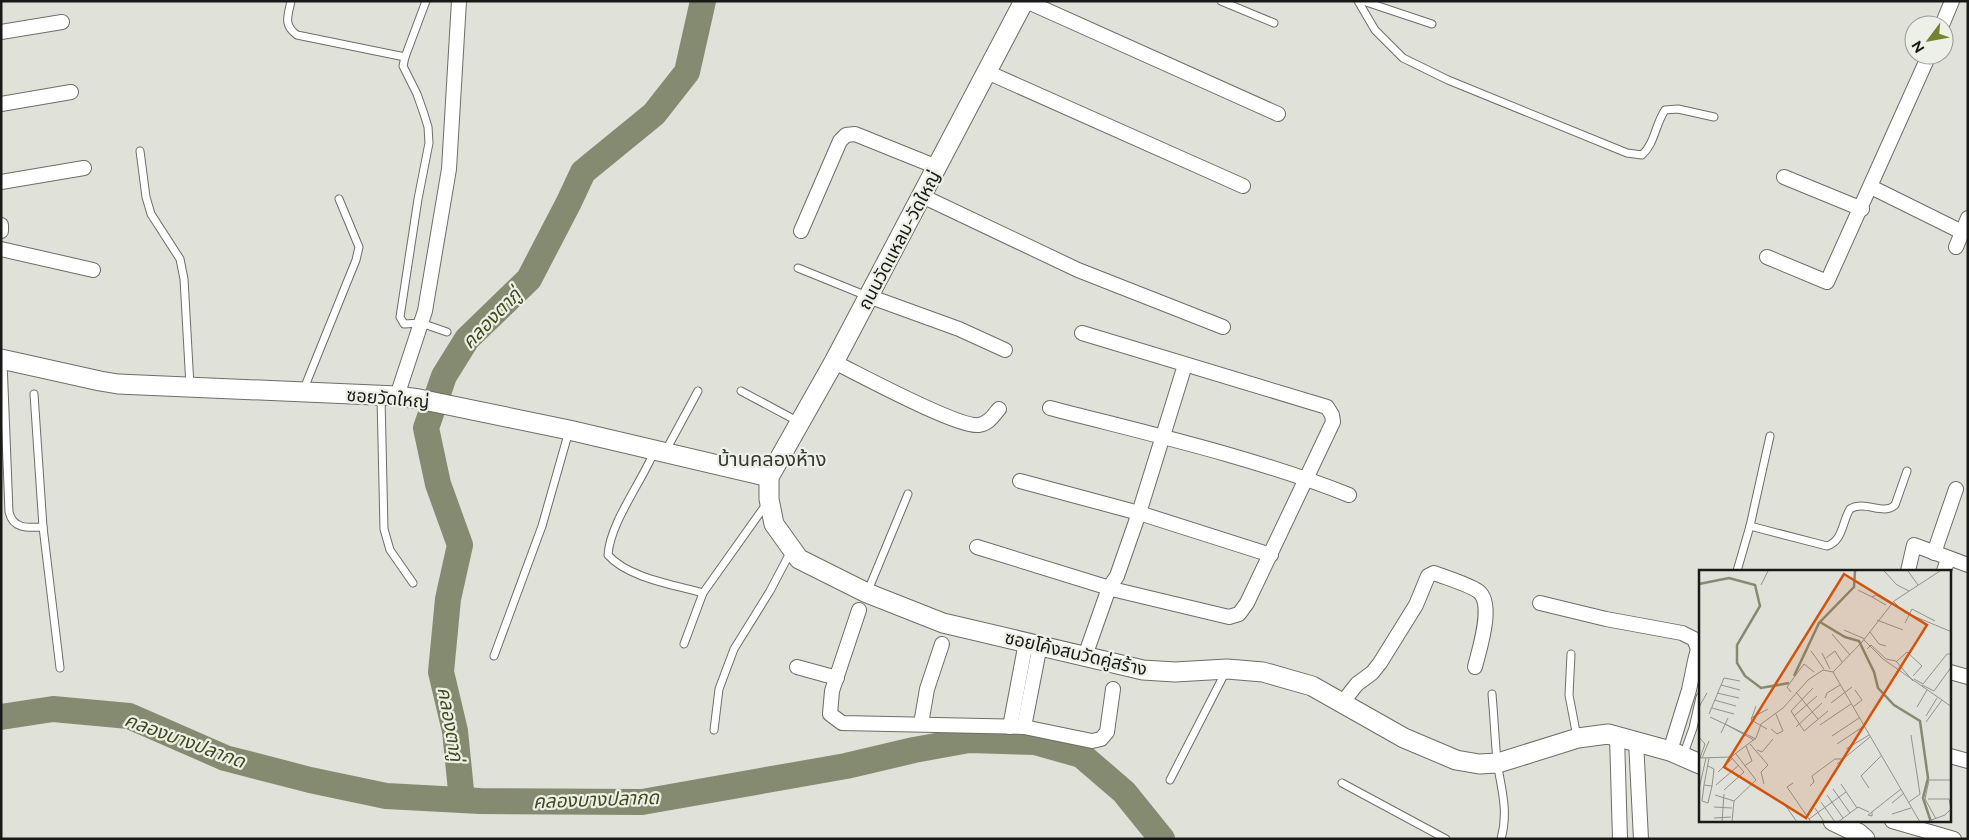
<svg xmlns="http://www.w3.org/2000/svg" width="1969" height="840" font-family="Raleway,'Noto Sans Thai',sans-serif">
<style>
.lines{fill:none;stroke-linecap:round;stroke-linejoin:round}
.river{stroke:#858b70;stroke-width:26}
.lane-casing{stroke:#6c6e67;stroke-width:9}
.street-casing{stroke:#6c6e67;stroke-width:16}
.secondary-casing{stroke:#6c6e67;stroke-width:21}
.lane{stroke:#fff;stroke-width:7}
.street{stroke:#fff;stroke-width:14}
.secondary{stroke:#fff;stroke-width:19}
.labels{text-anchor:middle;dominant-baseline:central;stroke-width:4.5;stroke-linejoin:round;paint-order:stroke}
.street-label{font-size:18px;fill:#191a17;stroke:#edf0e7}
.water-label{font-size:19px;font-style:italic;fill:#404a1a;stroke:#edf0e7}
.quarter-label{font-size:20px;fill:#353730;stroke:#edf0e7}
.inset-river{fill:none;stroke:#858b70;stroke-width:2.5}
.inset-road{fill:none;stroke:#90928c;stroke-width:1}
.view{fill:#d3530d;fill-opacity:0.15;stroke:#d3530d;stroke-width:2.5}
.inset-edge{fill:none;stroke:#191a17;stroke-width:2.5}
</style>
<rect width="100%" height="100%" fill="#e0e2da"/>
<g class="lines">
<g class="river">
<polyline points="1,717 53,709 129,716 225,758 310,780 386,796 480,801 642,802 846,766 914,750 969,740 1035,742 1081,755 1124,792 1162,839"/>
<polyline points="462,800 455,731 441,672 448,599 460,545 438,484 426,428 444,376 467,339 529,279 569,202 583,172 654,114 687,72 703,1"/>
</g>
<defs>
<g id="lane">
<path d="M291,1C288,16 283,25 297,35L405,57"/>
<polyline points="426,1 405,57 403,66 417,94 424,114 428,127 429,143 418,199 400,317 404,324 421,323 447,332"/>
<polyline points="1221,1 1274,23"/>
<path d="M1358,1L1375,30L1403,58L1448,80L1627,153L1642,155C1655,143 1655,125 1665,110L1678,109L1714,117"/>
<polyline points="1363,1 1432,24"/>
<polyline points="140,151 146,197 151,214 180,259 184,279 190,386"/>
<polyline points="798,268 867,296"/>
<path d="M3,362L9,512C13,529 27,528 43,527L34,394"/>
<polyline points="303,391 356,260 359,247 339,199"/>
<polyline points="741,391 799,422"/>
<polyline points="381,397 384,529 390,550 413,583"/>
<path d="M654,452C641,483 610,523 608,555C628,578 675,585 703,593"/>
<polyline points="665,452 698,391"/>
<polyline points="1750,526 1770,436"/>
<polyline points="43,527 60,668"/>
<path d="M1737,571L1750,526L1827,546C1843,541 1842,522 1850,509C1866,500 1883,516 1895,505L1907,471"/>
<polyline points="867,593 908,494"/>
<polyline points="684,644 703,593 767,503"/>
<polyline points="1571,654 1569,695 1577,737"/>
<polyline points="494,656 542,526 569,431"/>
<path d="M1492,694C1494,717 1495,739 1497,761C1501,789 1509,810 1501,839"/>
<polyline points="714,730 719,689 734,649 770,591 791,551"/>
<polyline points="1683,756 1693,728 1700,697"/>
<polyline points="1170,780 1226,671"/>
<polyline points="1342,783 1446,839"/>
</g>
<g id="street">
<polyline points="1026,1 1278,114"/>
<polyline points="1942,25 1952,1"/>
<polyline points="1,32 62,22"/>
<polyline points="987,72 1243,186"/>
<polyline points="1,104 71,92"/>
<polyline points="1784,177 1862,209"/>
<polyline points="1,182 84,168"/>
<polyline points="1871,187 1962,232"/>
<polyline points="922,196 1078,270 1223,327"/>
<polyline points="1,225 1,231"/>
<polyline points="801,231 840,141 846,135 855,134 937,167"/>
<polyline points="1956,247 1968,218"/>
<polyline points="1,249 93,270"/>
<polyline points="1767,257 1827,282 1929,55"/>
<polyline points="868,296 959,329 1005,350"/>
<path d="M834,362C859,374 958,428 979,425C989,423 993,416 999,409"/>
<polyline points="397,396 425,311 449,169 459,1"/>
<path d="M1050,408C1150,434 1253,457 1349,495"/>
<polyline points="1020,481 1139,513 1271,555"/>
<polyline points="977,547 1116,590 1229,617 1239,614 1247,603 1333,422 1332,415 1327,407 1082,333"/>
<polyline points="1934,553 1956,489"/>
<polyline points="1908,571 1914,545 1968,565"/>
<polyline points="1944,571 1948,559"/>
<polyline points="1540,603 1606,619 1682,633 1694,639 1698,649 1695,661 1689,690 1670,751"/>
<polyline points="859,610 832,691 830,714 842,723 1024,727 1092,741 1101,739 1107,732 1113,689"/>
<polyline points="1085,656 1109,588 1117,576 1139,513 1185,365"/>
<polyline points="797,667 837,678"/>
<polyline points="1950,672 1968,677"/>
<path d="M1342,703L1357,684L1372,673L1380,663L1416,605L1428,576L1434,573C1447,578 1468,584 1478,591C1495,603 1479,650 1475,667"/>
<polyline points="921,724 927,689 942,644"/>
<polyline points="1010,727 1026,642"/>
<polyline points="1024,727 1040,645"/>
<polyline points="1617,736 1620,839"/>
<polyline points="1636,741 1641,839"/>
<polyline points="1950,756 1968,761"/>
<polyline points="1892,821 1954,839"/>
</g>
<g id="secondary">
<polyline points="1024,1 834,362 769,477 769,499 774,524 799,559 867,593 943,623 1143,670 1175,672 1227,669 1263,672 1312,686 1404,738 1456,760 1479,764 1498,763 1578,738 1608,734 1670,751 1700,764"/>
<polyline points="1,359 100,381 118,384 397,396 419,399 569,430 769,477"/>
<polyline points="1833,821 1858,833 1865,839"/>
</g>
</defs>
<use href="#lane" class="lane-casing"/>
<use href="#street" class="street-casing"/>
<use href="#secondary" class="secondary-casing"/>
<use href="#lane" class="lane"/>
<use href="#street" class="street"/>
<use href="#secondary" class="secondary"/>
</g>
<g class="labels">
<g class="street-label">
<text transform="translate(899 240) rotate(-62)">ถนนวัดแหลม-วัดใหญ่</text>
<text transform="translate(388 398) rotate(5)">ซอยวัดใหญ่</text>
<text transform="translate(1076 653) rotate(13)">ซอยโค้งสนวัดคู่สร้าง</text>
</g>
<g class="water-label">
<text transform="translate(491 318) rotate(-46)">คลองตาภู่</text>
<text transform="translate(451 724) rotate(80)">คลองตาภู่</text>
<text transform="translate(185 740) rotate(20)">คลองบางปลากด</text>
<text transform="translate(596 799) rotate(-2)">คลองบางปลากด</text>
</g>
<g class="quarter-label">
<text x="772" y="459">บ้านคลองห้าง</text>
</g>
</g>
<g transform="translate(1699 570)">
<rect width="252" height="252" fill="#e0e2da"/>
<path class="inset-river" d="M0,14L30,8L56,15L61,36L38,75V93L46,106L62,118L90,113M121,52L146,67L160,71L175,102L179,118L195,135L221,151L229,208L224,228L232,252M95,106L120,53L155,17L156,1"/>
<path class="inset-road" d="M185,1L198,15L210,21M209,1L219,15M62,15L69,1M159,20L173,27M195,32L205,42L253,62M187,35L173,27L177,25L192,34M178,50L204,60M206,53L213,39L236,51M145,60L166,69M171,62L180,74L187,76M133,64L151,85M165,70L184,89L253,137M168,79L172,75L187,89L197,91L214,111M112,81L125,99M123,83L131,99M127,88L136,81L143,92M197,92L208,82L223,96L214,106M134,102L221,252M134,102L163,72L195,31L241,1M215,109L224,114L248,84H253M22,115L41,120M223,115L235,121L253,96M114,118L92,141L105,161L129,141M92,122L88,117L105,94L115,102M97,122L119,149M18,123L40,128M126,128L128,123L141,115M15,130L37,136M132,133L153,117M57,136L52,150L68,159M0,137L8,123M154,137L163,130L156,120M218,137L228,120M13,138L35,144M10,144L25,108L41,111M95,146L118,126M227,146L238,128M11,147L26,154M52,148L69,139M227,152L243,130M121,155L152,134M97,157L123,133M72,159L78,164L84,161L77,144M22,163L29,148M133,166L160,148M0,167L6,174L1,188M55,170L26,154L57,169M51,174L69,195L62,202L65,214M138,174L165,156M147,179L170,165M58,180L63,182L74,169M0,188L32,187L57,168L62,154L84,138L109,110L124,100L134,102M3,188L10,171M138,194L171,167M9,196L15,199L13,216L5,215L10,188M45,196L53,191L47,176M19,202L34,188M94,213L88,217L112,252M142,214L158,238M5,215L3,231L9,233L13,216M17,215L40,195M111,216L115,212L113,206L136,189H145M170,218L162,206L182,186M0,219L7,188M134,219L151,243M25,220L45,202L32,187M16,225L35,231M128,225L144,248M84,232L98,252M122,232L136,252M210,232L221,224L212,165M193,233L205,223M15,237L33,238M116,238L125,252M173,242V246L169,245L202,219M193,244L212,238M15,248L32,247M110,249L147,222M237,249L226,229L230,210H252M23,252L25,224M33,252L35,231L57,210L37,184M139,252L159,237L170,242M227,252L246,245L252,239L250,229H229"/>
<path class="view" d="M145,4L228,55L107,248L25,197Z"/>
<rect width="252" height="252" class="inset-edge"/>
</g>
<rect width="1969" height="840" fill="none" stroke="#191a17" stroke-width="5"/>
<g transform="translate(1929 40) rotate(238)"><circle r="24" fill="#edf0e7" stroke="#989a94"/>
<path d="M0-4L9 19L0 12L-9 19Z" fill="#738331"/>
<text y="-8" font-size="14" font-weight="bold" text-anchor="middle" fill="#191a17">N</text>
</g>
</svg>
